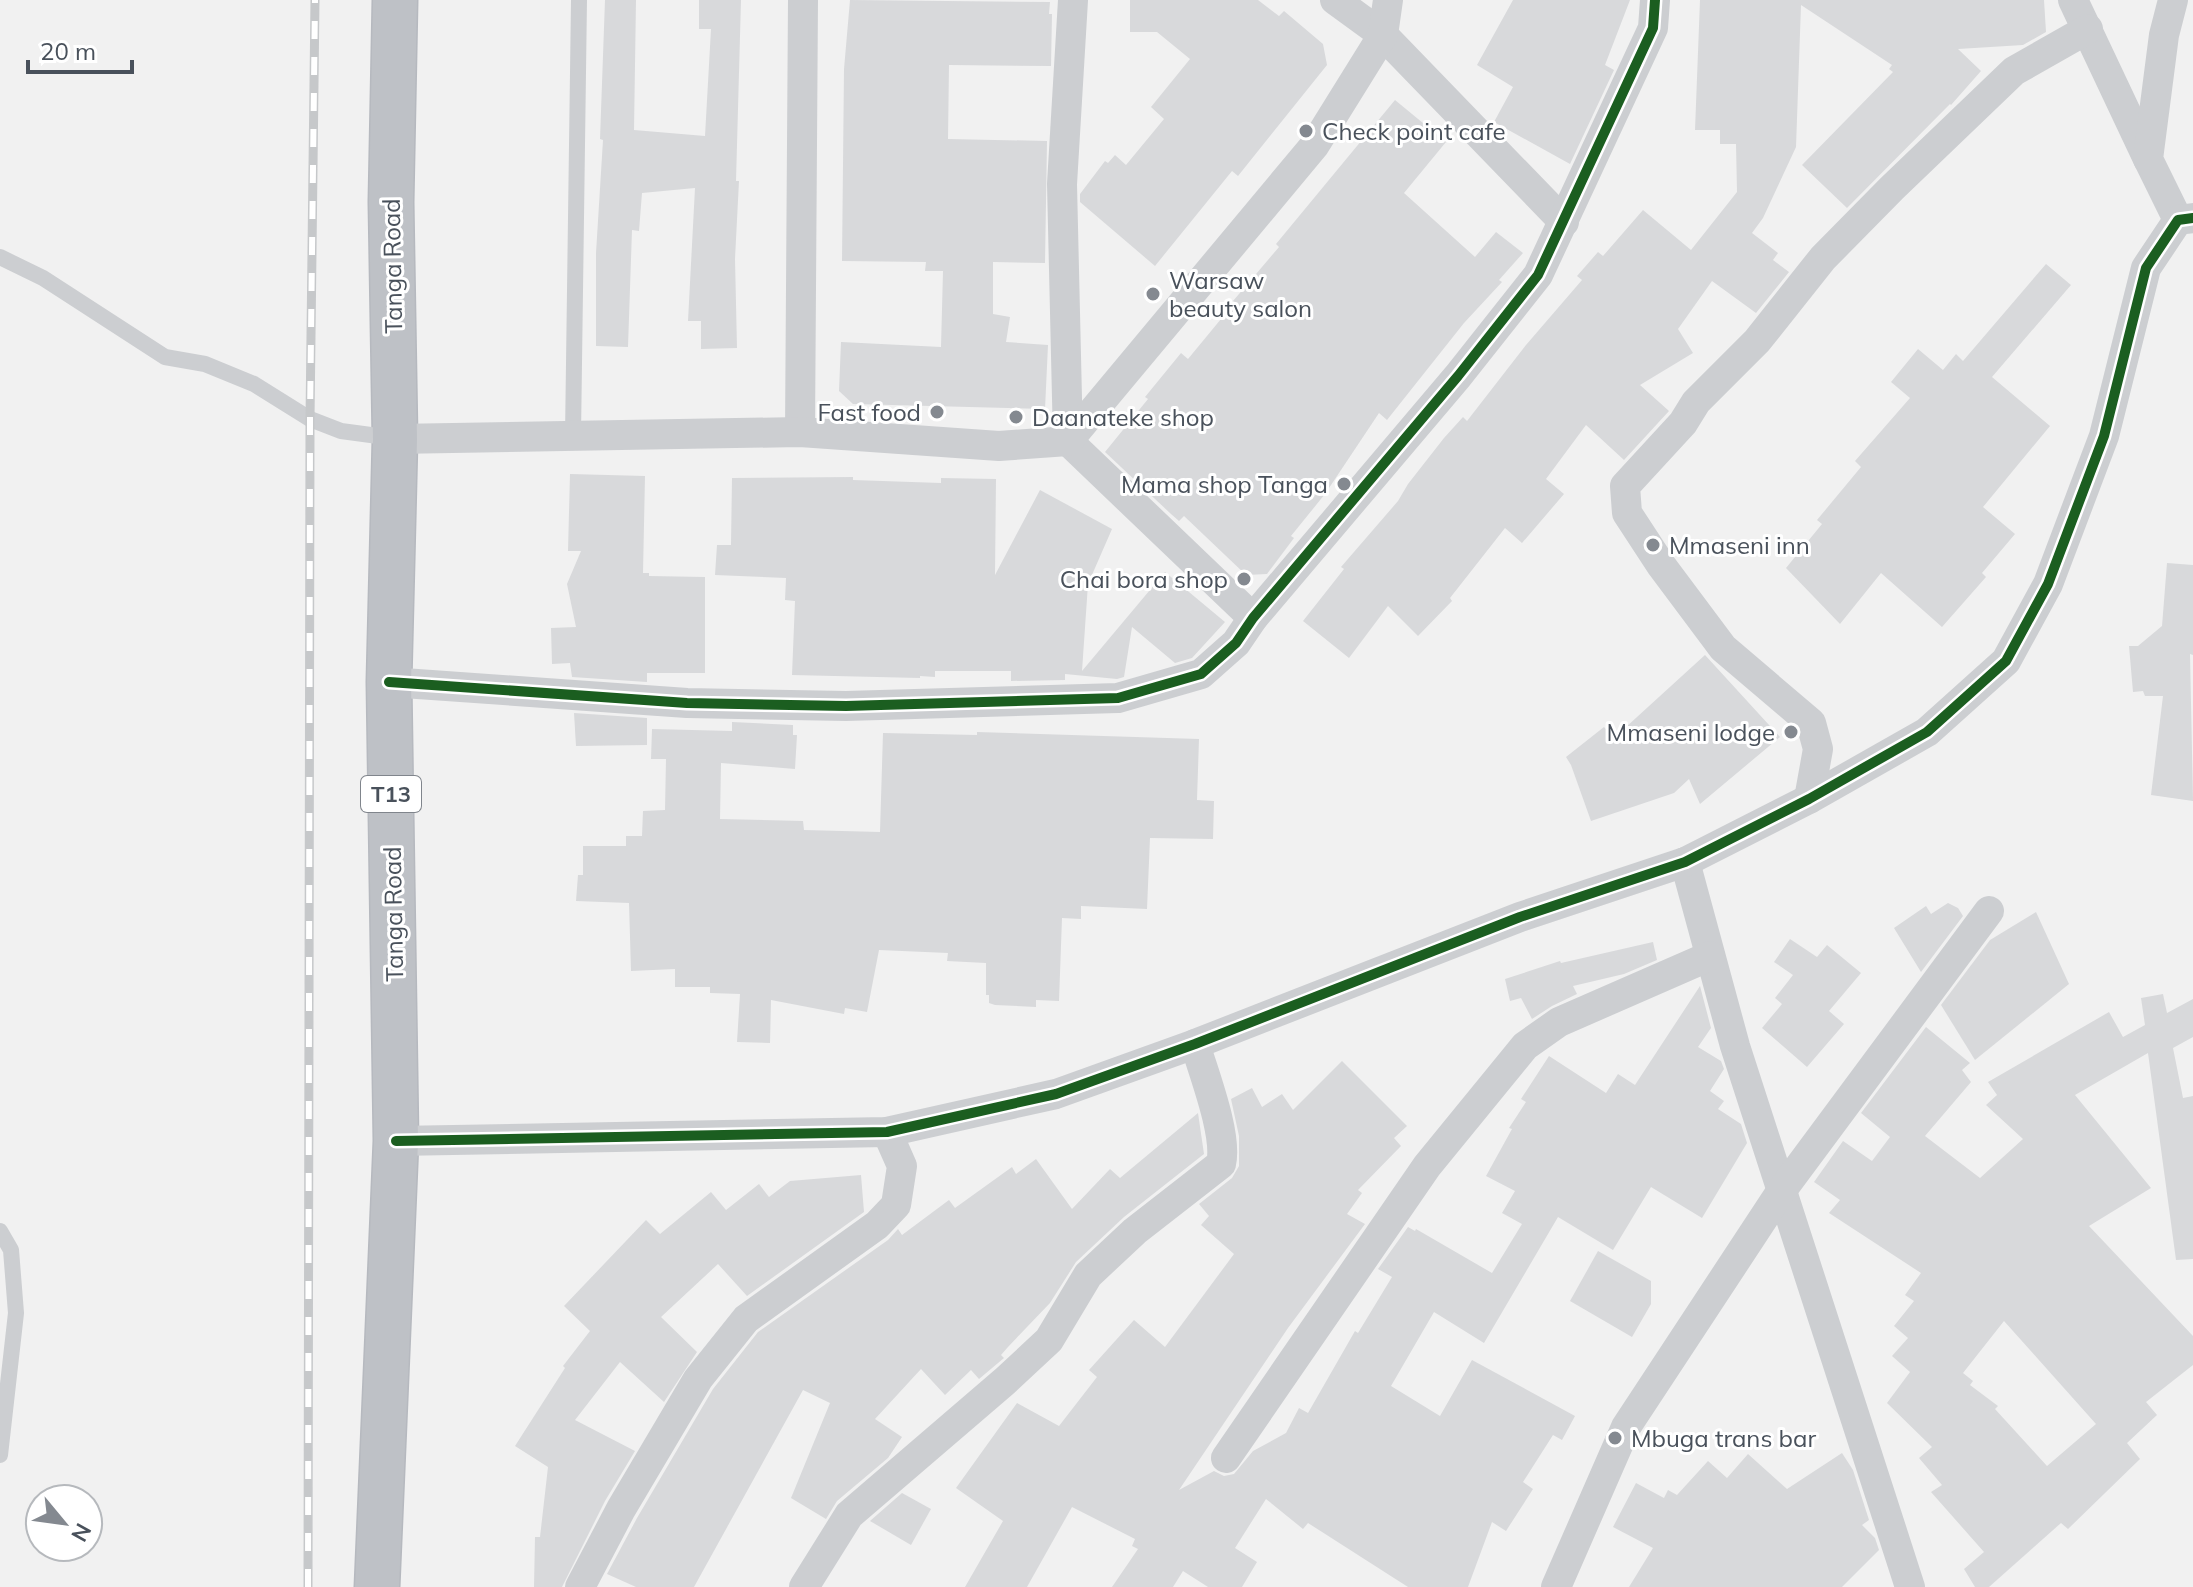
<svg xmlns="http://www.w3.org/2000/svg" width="2193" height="1587" font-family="Mulish,sans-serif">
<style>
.building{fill:#d8d9db;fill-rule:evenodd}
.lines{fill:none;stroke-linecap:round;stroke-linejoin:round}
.highway-casing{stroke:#b6b9bf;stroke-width:47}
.lane{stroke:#ccced1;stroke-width:16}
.street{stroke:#ccced1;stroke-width:30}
.highway{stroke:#bec1c6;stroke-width:44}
.rail-casing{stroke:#c6c8ca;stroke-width:9}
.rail{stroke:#fff;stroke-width:6;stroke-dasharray:18;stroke-linecap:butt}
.cycleway-casing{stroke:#fff;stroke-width:15}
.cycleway{stroke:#1b5e20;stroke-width:10}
.poi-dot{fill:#848990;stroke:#fff;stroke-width:3}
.labels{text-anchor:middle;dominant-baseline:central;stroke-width:6;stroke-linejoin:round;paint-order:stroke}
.shield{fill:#fff;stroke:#80858c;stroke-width:2}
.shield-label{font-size:22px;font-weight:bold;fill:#49515b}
.poi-label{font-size:24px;fill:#49515b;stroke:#fff;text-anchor:start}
.street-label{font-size:24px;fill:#49515b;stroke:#fff}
</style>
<rect width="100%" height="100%" fill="#f1f1f1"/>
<g class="building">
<polygon points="605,0 636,0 634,130 705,136 711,29 699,29 699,0 741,0 736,181 739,181 735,259 737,348 701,349 701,321 688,321 695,188 642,193 639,231 632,230 628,347 596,346 596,253 603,140 600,139"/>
<polygon points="850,0 1050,2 1049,14 1052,14 1051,66 949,65 948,139 1047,141 1045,263 993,262 993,314 1010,317 1006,342 1048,345 1045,409 853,404 839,391 841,342 941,347 943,271 925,271 926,262 842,261 844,69"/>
<polygon points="1130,0 1258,0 1279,16 1284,11 1323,44 1327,65 1238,176 1232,171 1155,266 1080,202 1080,194 1105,161 1108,163 1115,155 1126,165 1164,119 1151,107 1190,59 1157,32 1130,32"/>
<polygon points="1513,0 1630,0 1605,65 1614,70 1570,164 1494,122 1513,87 1477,65"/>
<polygon points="1700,0 2044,0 2046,32 2023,45 1958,49 1981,71 1951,105 1950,104 1847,208 1802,165 1893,72 1889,69 1892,65 1801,5 1796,147 1763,218 1752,233 1778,253 1773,260 1789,272 1756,313 1712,281 1678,329 1693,353 1640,385 1669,411 1624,460 1586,425 1546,479 1564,494 1522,543 1505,528 1450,598 1452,601 1418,636 1388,606 1349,658 1303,621 1344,569 1341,567 1398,501 1408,484 1444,438 1463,417 1467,421 1526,345 1582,280 1577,276 1598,252 1603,256 1643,210 1691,250 1737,192 1736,144 1720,144 1720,130 1695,130"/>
<polygon points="1395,100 1446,142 1404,193 1475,257 1496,232 1523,253 1499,280 1502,282 1464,323 1387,420 1379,413 1325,494 1291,536 1294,538 1267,574 1246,575 1184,516 1179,521 1171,514 1105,452 1148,399 1145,397 1181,353 1188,359 1235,302 1233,301 1279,247 1276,244"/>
<polygon points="2046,264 2071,285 1992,377 2050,426 1983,507 2015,534 1982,573 1986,577 1942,627 1881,573 1840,624 1786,568 1822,524 1817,520 1861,467 1855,461 1910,398 1891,382 1918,349 1943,370 1956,354 1963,361"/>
<polygon points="570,474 645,476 643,573 649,573 649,576 705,577 705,673 647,673 647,682 572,677 570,663 552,664 551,628 576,627 567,584 581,551 568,551"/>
<polygon points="853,477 853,480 941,483 941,478 996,479 995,575 1040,490 1112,529 1088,584 1082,671 1165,572 1225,622 1192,658 1175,663 1132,627 1124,677 1117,679 1065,674 1065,680 1011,681 1011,671 935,671 935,677 920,676 920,678 792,675 795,601 785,600 786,578 715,575 717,545 731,545 732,478"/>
<polygon points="2167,563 2193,565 2193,655 2190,654 2193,801 2151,795 2163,696 2145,696 2143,691 2133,692 2129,646 2138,646 2162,626"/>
<polygon points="1705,655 1780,737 1700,804 1689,779 1674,793 1591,821 1571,765 1566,757 1604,727 1614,738"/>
<polygon points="574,713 647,718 647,745 576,746"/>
<polygon points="732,722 793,725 793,735 797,735 795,769 721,763 720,819 803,821 804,830 880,832 883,733 977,735 977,732 1199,739 1197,800 1214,801 1213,839 1150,838 1147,909 1081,906 1081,919 1062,918 1059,1001 1036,1000 1036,1007 995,1005 989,1003 989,995 986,995 986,963 947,961 948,953 879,950 867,1012 845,1008 844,1014 771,1000 770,1043 737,1042 740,994 710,993 710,987 675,987 675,969 631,971 629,903 576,901 578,875 583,875 583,846 626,846 626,836 642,836 643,811 665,810 666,759 651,759 652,729 732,731"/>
<polygon points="1948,903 1958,908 1963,916 1921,972 1894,928 1926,906 1931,914"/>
<polygon points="2036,912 2069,984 1975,1060 1941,1005 1990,940"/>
<polygon points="1790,939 1817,957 1827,945 1861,973 1829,1011 1844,1024 1807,1067 1762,1028 1782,1004 1775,998 1793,975 1774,962"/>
<polygon points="1653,942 1657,960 1624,974 1573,986 1577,994 1552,1006 1532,1019 1521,998 1510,1001 1505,979 1560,961 1561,963"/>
<polygon points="1700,986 1711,1028 1698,1047 1721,1061 1724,1069 1710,1091 1724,1101 1718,1109 1741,1124 1747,1143 1702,1218 1651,1187 1613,1250 1558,1217 1484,1343 1434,1312 1391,1386 1440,1416 1472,1360 1575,1416 1562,1440 1553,1435 1523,1482 1533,1489 1506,1531 1492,1522 1468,1587 1408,1587 1308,1523 1303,1529 1266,1499 1235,1548 1257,1562 1242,1587 1208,1587 1183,1571 1173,1587 1112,1587 1138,1549 1132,1546 1135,1539 1072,1507 1027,1587 965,1587 1003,1521 956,1488 1017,1403 1059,1426 1097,1377 1089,1370 1134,1320 1165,1347 1234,1254 1201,1225 1209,1216 1199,1204 1232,1178 1239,1166 1239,1136 1231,1099 1252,1088 1262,1107 1282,1094 1293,1110 1342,1061 1407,1126 1394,1138 1401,1146 1358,1190 1362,1193 1347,1214 1365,1224 1288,1328 1179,1490 1214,1471 1224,1476 1234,1474 1253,1451 1286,1433 1299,1408 1308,1413 1355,1331 1358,1333 1392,1277 1378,1269 1408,1227 1415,1231 1416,1229 1492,1273 1522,1224 1502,1213 1515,1191 1486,1176 1512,1129 1509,1128 1526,1102 1521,1099 1549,1056 1606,1093 1618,1074 1635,1085"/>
<path d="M2163,994L2167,1013L2193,999V1037L2173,1048L2183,1098L2193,1096V1259L2176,1260L2148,1053L2075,1095L2151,1188L2089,1226L2193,1336V1365L2146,1402L2157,1415L2127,1443L2140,1459L2068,1529L2061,1523L1989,1587H1975L1964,1569L1984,1552L1931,1492L1942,1485L1919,1458L1932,1447L1887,1403L1910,1372L1892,1356L1908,1338L1894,1326L1914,1301L1905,1295L1921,1273L1829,1213L1840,1200L1814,1182L1843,1141L1872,1161L1890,1137L1861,1113L1926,1027L1970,1063L1962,1070L1971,1082L1925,1136L1980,1178L2023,1139L1986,1105L1997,1095L1988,1082L2109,1012L2123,1037L2145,1025L2141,998ZM2004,1321L2096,1424L2047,1466L1995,1409L1998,1406L1970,1385L1973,1381L1963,1373Z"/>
<polygon points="1198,1113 1204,1154 1124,1217 1076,1262 1050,1303 1008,1347 1001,1355 1004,1358 979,1379 971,1370 945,1395 921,1369 875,1419 902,1437 888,1458 837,1501 826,1519 791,1498 830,1403 803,1390 694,1587 636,1587 607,1574 637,1518 713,1389 758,1332 888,1240 898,1229 902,1235 949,1200 955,1208 1012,1167 1016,1174 1036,1159 1072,1209 1110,1169 1120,1178"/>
<polygon points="861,1175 864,1212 747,1296 718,1264 661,1317 697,1352 664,1402 620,1362 575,1420 635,1451 605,1501 562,1587 534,1587 535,1537 540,1537 548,1467 515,1446 565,1368 563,1366 590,1331 564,1306 646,1220 660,1234 711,1192 726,1210 759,1184 769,1197 790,1181"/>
<polygon points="1598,1251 1651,1281 1651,1304 1632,1337 1570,1301"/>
<polygon points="1842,1453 1853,1470 1869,1520 1862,1525 1875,1538 1879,1550 1842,1587 1629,1587 1653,1548 1613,1527 1636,1483 1664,1498 1668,1490 1677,1495 1708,1461 1727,1478 1748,1454 1787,1489"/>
<polygon points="902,1493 931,1509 911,1545 870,1521"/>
</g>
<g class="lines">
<defs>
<polyline id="highway" points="377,1587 396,1141 389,682 395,439 391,202 395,0"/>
</defs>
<use href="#highway" class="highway-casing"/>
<g class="lane">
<polyline points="0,257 43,278 165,357 205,364 254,384 310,419 341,431 393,438"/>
<polyline points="573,436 579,0"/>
<polyline points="0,1231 11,1250 16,1313 0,1455"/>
</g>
<g class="street">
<polyline points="1073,0 1062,184 1068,441 1253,618"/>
<polyline points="1335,0 1383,35 1564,222"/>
<polyline points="2073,0 2148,159"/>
<polyline points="2173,0 2164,35 2148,159 2178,220"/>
<polyline points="800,432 803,0"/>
<polyline points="395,439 800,432 999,446 1068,441 1314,146 1383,35 1388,0"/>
<polyline points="389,682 687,703 846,706 1118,698 1201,674 1236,643 1253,618 1458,376 1538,275 1653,28 1655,0"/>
<polyline points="1809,799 1818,749 1811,723 1723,648 1661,565 1627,513 1625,486 1683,423 1696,402 1757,341 1823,258 1892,188 2014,71 2088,29"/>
<polyline points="1685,862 1735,1046 1910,1587"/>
<polyline points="396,1141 887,1132 1056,1094 1195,1044 1520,917 1685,862 1809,799 1927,732 2006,661 2048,584 2104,436 2146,268 2178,220 2193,218"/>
<polyline points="1226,1458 1427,1166 1525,1046 1559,1022 1710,956"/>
<polyline points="580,1587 621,1509 698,1379 746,1319 877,1225 896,1205 902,1166 887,1132"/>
<path d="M804,1587L849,1515L1005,1381L1049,1340L1088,1275L1135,1231L1221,1164C1228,1136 1204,1074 1195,1044"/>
<polyline points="1556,1587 1626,1427 1782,1190 1989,911"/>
</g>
<use href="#highway" class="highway"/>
<defs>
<polyline id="rail" points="308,1587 310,419 315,0"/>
</defs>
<use href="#rail" class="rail-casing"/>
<use href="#rail" class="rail"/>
<defs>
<g id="cycleway">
<polyline points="389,682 687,703 846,706 1118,698 1201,674 1236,643 1253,618 1458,376 1538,275 1653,28 1655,0"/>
<polyline points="396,1141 887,1132 1056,1094 1195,1044 1520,917 1685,862 1809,799 1927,732 2006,661 2048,584 2104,436 2146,268 2178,220 2193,218"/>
</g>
</defs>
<use href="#cycleway" class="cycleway-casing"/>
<use href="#cycleway" class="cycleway"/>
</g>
<g class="poi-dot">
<circle cx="1306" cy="131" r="8"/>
<circle cx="1153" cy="294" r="8"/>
<circle cx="937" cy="412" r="8"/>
<circle cx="1016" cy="417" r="8"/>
<circle cx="1344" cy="484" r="8"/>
<circle cx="1653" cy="545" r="8"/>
<circle cx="1244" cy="579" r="8"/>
<circle cx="1791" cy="732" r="8"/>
<circle cx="1615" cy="1438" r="8"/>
</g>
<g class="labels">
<rect class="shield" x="361" y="776" width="60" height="36" rx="6"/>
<g class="shield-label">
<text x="391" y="794">T13</text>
</g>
<g class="poi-label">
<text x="1322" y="131">Check point cafe</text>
<text x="1169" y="280">Warsaw<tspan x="1169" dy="28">beauty salon</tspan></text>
<text x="921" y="412" text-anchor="end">Fast food</text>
<text x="1032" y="417">Daanateke shop</text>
<text x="1328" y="484" text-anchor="end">Mama shop Tanga</text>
<text x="1669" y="545">Mmaseni inn</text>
<text x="1228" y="579" text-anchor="end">Chai bora shop</text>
<text x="1775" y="732" text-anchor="end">Mmaseni lodge</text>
<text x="1631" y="1438">Mbuga trans bar</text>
</g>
<g class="street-label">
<text transform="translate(392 266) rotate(-91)">Tanga Road</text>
<text transform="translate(393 914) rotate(-91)">Tanga Road</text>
</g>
</g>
<g transform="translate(64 1523) rotate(119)"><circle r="38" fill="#ffffff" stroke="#b6b9bd" stroke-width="2"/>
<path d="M0-6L14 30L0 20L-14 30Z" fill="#848990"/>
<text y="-12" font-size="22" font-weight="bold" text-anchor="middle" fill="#49515b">N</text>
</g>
<path d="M28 60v12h104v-12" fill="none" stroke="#49515b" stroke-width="4"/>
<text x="40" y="60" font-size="24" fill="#49515b" stroke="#ffffff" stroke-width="6" paint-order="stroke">20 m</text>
</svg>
